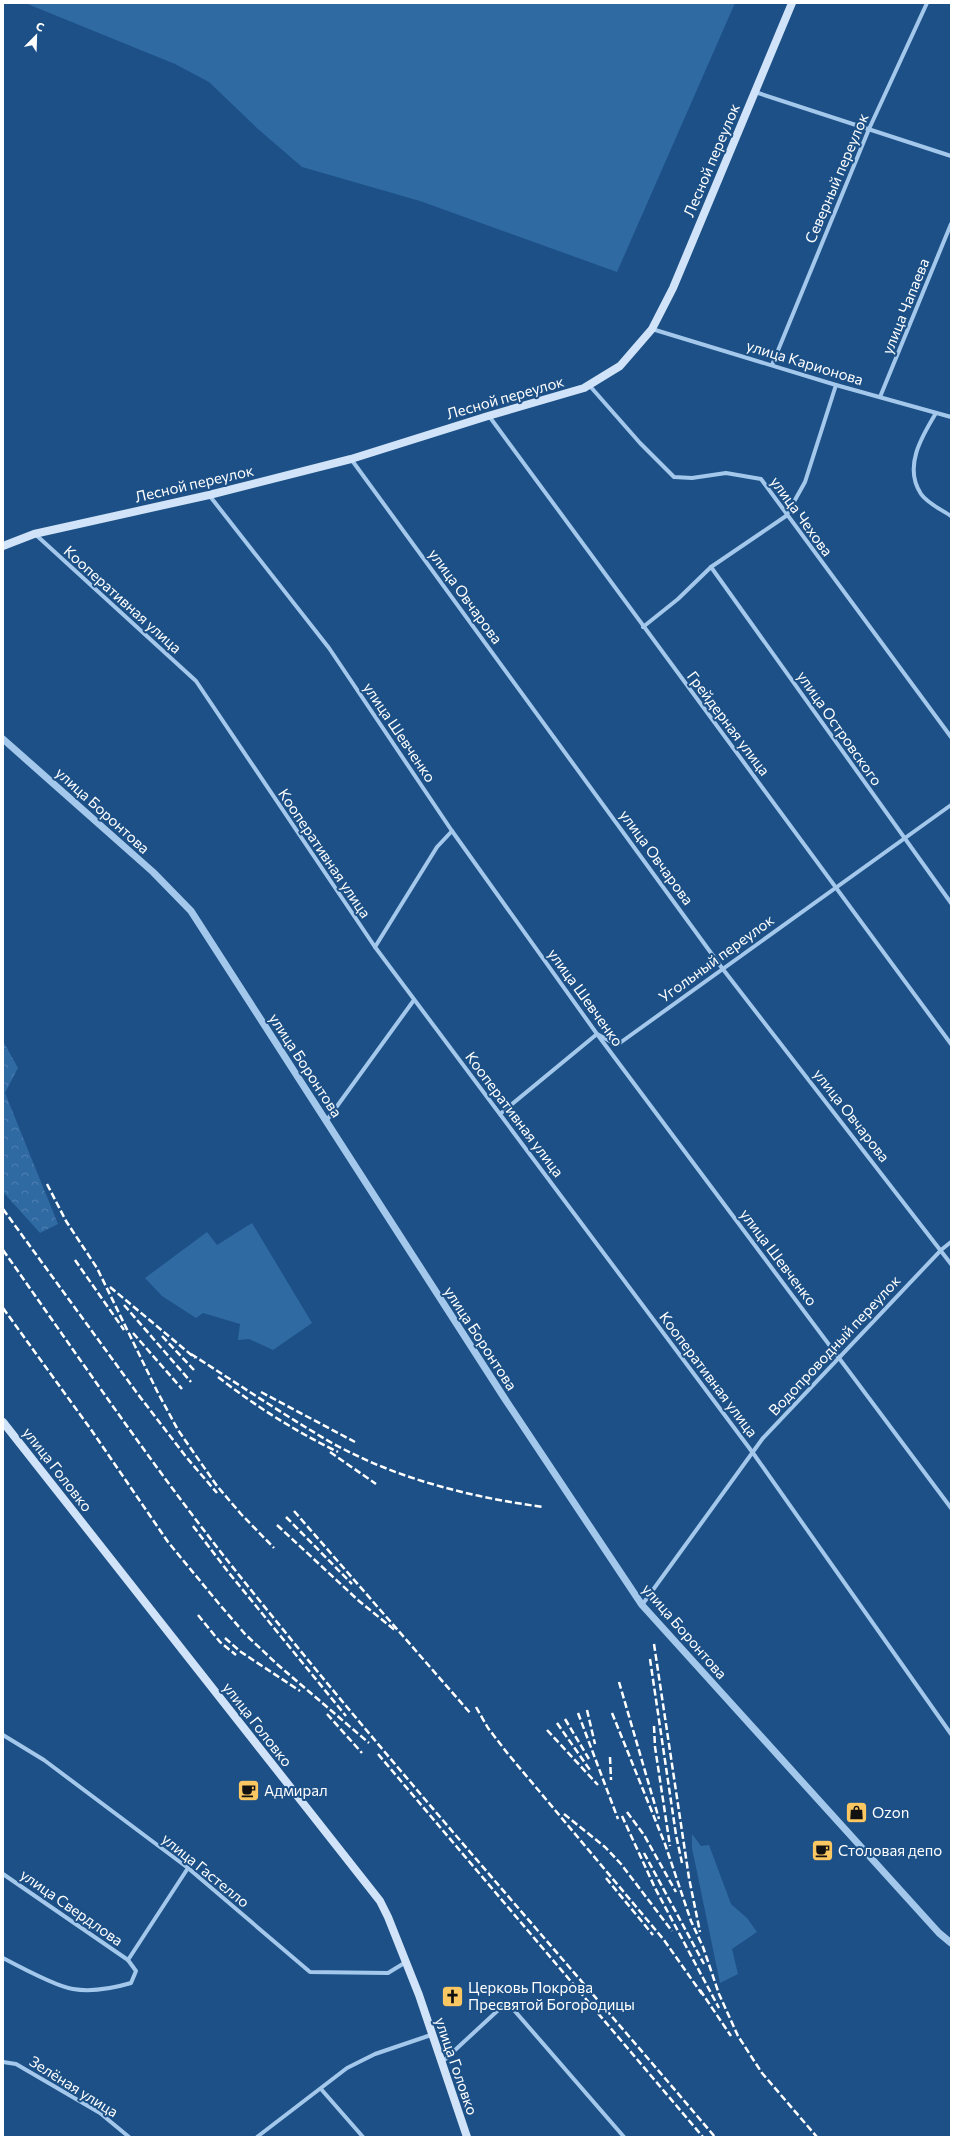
<svg xmlns="http://www.w3.org/2000/svg" width="954" height="2140" font-family="Commissioner,sans-serif">
<style>
.grass{fill:#306aa3}
.forest{fill:url(#forest-crowns)}
.lines{fill:none;stroke-linecap:round;stroke-linejoin:round}
.minor{stroke:#a4c8eb;stroke-width:4}
.tertiary{stroke:#a4c8eb;stroke-width:7}
.secondary{stroke:#d0e3f8;stroke-width:8}
.rail{stroke:#fff;stroke-width:2.5;stroke-dasharray:7 3;stroke-linecap:butt}
.labels{text-anchor:middle;dominant-baseline:central;stroke-width:4;stroke-linejoin:round;paint-order:stroke}
.street-label{font-size:15px;fill:#fff;stroke:#1c5086}
.poi-label{font-size:15px;fill:#fff;stroke:#1c5086;text-anchor:start}
</style>
<defs>
<pattern id="forest-crowns" width="20" height="18" patternUnits="userSpaceOnUse"><rect width="20" height="18" fill="#306aa3"/><path d="M2 6a3 3 0 1 1 6 0M12 15a3 3 0 1 1 6 0" fill="none" stroke="#4f80b1"/></pattern>
</defs>
<rect width="100%" height="100%" fill="#1c5086"/>
<g class="grass">
<polygon points="25,3 735,3 617,272 420,201 302,167 258,129 209,82 175,64"/>
<polygon points="252,1223 312,1323 273,1350 249,1339 238,1340 240,1324 203,1313 196,1318 162,1296 145,1278 207,1232 217,1245"/>
<polygon points="692,1834 701,1846 709,1845 731,1904 747,1918 757,1932 732,1949 738,1974 720,1983 692,1848"/>
</g>
<polygon class="forest" points="3,1041 18,1068 5,1093 58,1224 40,1233 3,1192"/>
<g class="lines">
<g class="minor">
<polyline points="755,92 951,156"/>
<polyline points="652,329 836,385 951,417"/>
<polyline points="772,365 869,129 927,3"/>
<polyline points="589,385 640,443 674,477 692,478 726,473 761,479 951,737"/>
<polyline points="880,397 951,224"/>
<path d="M936,413C922,436 903,467 921,494C927,503 942,510 951,516"/>
<polyline points="489,416 951,1044"/>
<polyline points="351,459 722,968 951,1264"/>
<polyline points="209,495 329,648 452,831 597,1034 951,1508"/>
<polyline points="35,534 196,681 375,947 753,1453 951,1734"/>
<polyline points="711,567 951,903"/>
<polyline points="643,627 678,599 711,567 786,516 805,482 836,385"/>
<polyline points="375,947 437,847 452,831"/>
<polyline points="500,1114 597,1034 617,1045 951,805"/>
<polyline points="327,1120 414,1000"/>
<polyline points="642,1605 763,1438 941,1250 951,1242"/>
<polyline points="3,1735 44,1760 188,1868 310,1972 388,1973 406,1962"/>
<polyline points="3,1874 128,1960"/>
<path d="M3,1958C18,1966 58,1987 73,1989C91,1992 114,1988 131,1983L136,1971L128,1960L188,1868"/>
<polyline points="3,2062 16,2064 100,2113 129,2137"/>
<polyline points="441,2063 507,2002 624,2137"/>
<polyline points="321,2089 363,2137"/>
<polyline points="257,2137 347,2068 375,2054 431,2035"/>
</g>
<polyline class="tertiary" points="3,739 153,872 191,911 505,1399 642,1605 939,1933 951,1943"/>
<g class="secondary">
<polyline points="3,546 34,534 209,495 351,459 488,416 584,388 620,366 652,329 673,288 792,3"/>
<polyline points="3,1422 380,1901 388,1917 419,1995 467,2137"/>
</g>
<g class="rail">
<polyline points="47,1184 66,1221 97,1268 157,1391 178,1430 217,1486 241,1514 274,1548"/>
<polyline points="3,1209 137,1393 187,1458 217,1493"/>
<path d="M3,1250C78,1356 151,1464 231,1565C387,1761 554,1947 715,2137"/>
<polyline points="75,1260 124,1330"/>
<polyline points="110,1287 195,1358"/>
<polyline points="124,1305 191,1382"/>
<polyline points="3,1308 92,1431 168,1542 220,1605 245,1634 278,1665 369,1743"/>
<polyline points="133,1333 182,1389"/>
<polyline points="162,1336 194,1370"/>
<path d="M191,1354C238,1384 284,1415 332,1443C397,1479 470,1497 543,1507"/>
<path d="M218,1377C257,1407 293,1430 338,1452"/>
<polyline points="261,1392 355,1442"/>
<polyline points="330,1452 376,1484"/>
<polyline points="294,1511 471,1714"/>
<polyline points="286,1517 352,1584"/>
<polyline points="277,1525 359,1601 396,1631"/>
<polyline points="193,1526 229,1573 346,1716"/>
<polyline points="198,1615 220,1642 236,1655"/>
<polyline points="225,1638 241,1652 300,1691"/>
<polyline points="654,1644 689,1878 700,1932"/>
<polyline points="650,1659 676,1835 682,1863"/>
<polyline points="619,1682 659,1819"/>
<polyline points="476,1707 488,1728 508,1754 664,1940 702,1994"/>
<polyline points="587,1710 595,1744"/>
<polyline points="578,1713 618,1819"/>
<polyline points="612,1713 665,1844 691,1921 703,1947 719,1994 738,2036 762,2073 817,2137"/>
<polyline points="327,1714 362,1753"/>
<polyline points="565,1719 589,1759"/>
<polyline points="557,1723 590,1770"/>
<polyline points="654,1726 655,1747 670,1846"/>
<polyline points="547,1730 598,1785"/>
<polyline points="378,1754 703,2137"/>
<polyline points="610,1757 611,1780"/>
<polyline points="627,1812 644,1835 676,1892"/>
<polyline points="564,1814 605,1847 621,1864 672,1931"/>
<polyline points="622,1816 655,1888 719,2008"/>
<polyline points="644,1853 704,1964"/>
<polyline points="606,1878 653,1935"/>
<polyline points="700,1990 731,2036"/>
</g>
</g>
<defs>
<symbol id="cafe-square" viewBox="-11 -11 22 22"><rect x="-9" y="-9" width="18" height="18" rx="4" fill="#fbc762" stroke="#1c5086"/><path d="M-5.5-4.5H6V0H3Q3 3.5 0 3.5H-2.5Q-5.5 3.5-5.5 0ZM3-3.2v2h1.7v-2ZM-6 4.5H4V6H-6Z" fill="#111"/></symbol>
<symbol id="shop-square" viewBox="-11 -11 22 22"><rect x="-9" y="-9" width="18" height="18" rx="4" fill="#fbc762" stroke="#1c5086"/><path d="M-5-2.5h2.3a2.7 3.5 0 0 1 5.4 0H5L5.5 6h-11ZM-1.5-2.5h3a1.5 2.3 0 0 0-3 0Z" fill="#111"/></symbol>
<symbol id="church-square" viewBox="-11 -11 22 22"><rect x="-9" y="-9" width="18" height="18" rx="4" fill="#fbc762" stroke="#1c5086"/><path d="M-1.2-6h2.4v3.5h3.3v2.4h-3.3V6h-2.4V-.1h-3.3v-2.4h3.3Z" fill="#111"/></symbol>
</defs>
<g fill-rule="evenodd">
<use href="#cafe-square" x="236" y="1778" width="25" height="25"/>
<use href="#shop-square" x="844" y="1800" width="25" height="25"/>
<use href="#cafe-square" x="810" y="1838" width="25" height="25"/>
<use href="#church-square" x="440" y="1984" width="25" height="25"/>
</g>
<g class="labels">
<g class="street-label">
<text transform="translate(711 160) rotate(-67)">Лесной переулок</text>
<text transform="translate(836 178) rotate(-67)">Северный переулок</text>
<text transform="translate(905 306) rotate(-68)">улица Чапаева</text>
<text transform="translate(805 362) rotate(17)">улица Карионова</text>
<text transform="translate(505 397) rotate(-16)">Лесной переулок</text>
<text transform="translate(194 483) rotate(-13)">Лесной переулок</text>
<text transform="translate(802 516) rotate(54)">улица Чехова</text>
<text transform="translate(466 596) rotate(54)">улица Овчарова</text>
<text transform="translate(123 599) rotate(42)">Кооперативная улица</text>
<text transform="translate(729 723) rotate(53)">Грейдерная улица</text>
<text transform="translate(840 728) rotate(55)">улица Островского</text>
<text transform="translate(400 732) rotate(56)">улица Шевченко</text>
<text transform="translate(103 810) rotate(42)">улица Боронтова</text>
<text transform="translate(325 853) rotate(56)">Кооперативная улица</text>
<text transform="translate(657 857) rotate(54)">улица Овчарова</text>
<text transform="translate(716 958) rotate(-36)">Угольный переулок</text>
<text transform="translate(586 997) rotate(54)">улица Шевченко</text>
<text transform="translate(306 1065) rotate(57)">улица Боронтова</text>
<text transform="translate(515 1114) rotate(53)">Кооперативная улица</text>
<text transform="translate(852 1115) rotate(52)">улица Овчарова</text>
<text transform="translate(779 1257) rotate(53)">улица Шевченко</text>
<text transform="translate(481 1338) rotate(57)">улица Боронтова</text>
<text transform="translate(834 1345) rotate(-47)">Водопроводный переулок</text>
<text transform="translate(709 1374) rotate(53)">Кооперативная улица</text>
<text transform="translate(58 1469) rotate(52)">улица Головко</text>
<text transform="translate(685 1631) rotate(49)">улица Боронтова</text>
<text transform="translate(258 1724) rotate(52)">улица Головко</text>
<text transform="translate(206 1870) rotate(39)">улица Гастелло</text>
<text transform="translate(72 1907) rotate(35)">улица Свердлова</text>
<text transform="translate(457 2066) rotate(71)">улица Головко</text>
<text transform="translate(74 2086) rotate(32)">Зелёная улица</text>
</g>
<g class="poi-label">
<text x="264" y="1790">Адмирал</text>
<text x="872" y="1812">Ozon</text>
<text x="838" y="1850">Столовая депо</text>
<text x="468" y="1987">Церковь Покрова<tspan x="468" dy="17">Пресвятой Богородицы</tspan></text>
</g>
</g>
<rect width="954" height="2140" fill="none" stroke="#ffffff" stroke-width="8"/>
<g transform="translate(36 36) rotate(23)" stroke="#1c5086" stroke-width="3" paint-order="stroke">
<path d="M0-3L7 15L0 10L-7 15Z" fill="#ffffff"/>
<text y="-6" font-size="11" font-weight="bold" text-anchor="middle" fill="#ffffff">С</text>
</g>
</svg>
